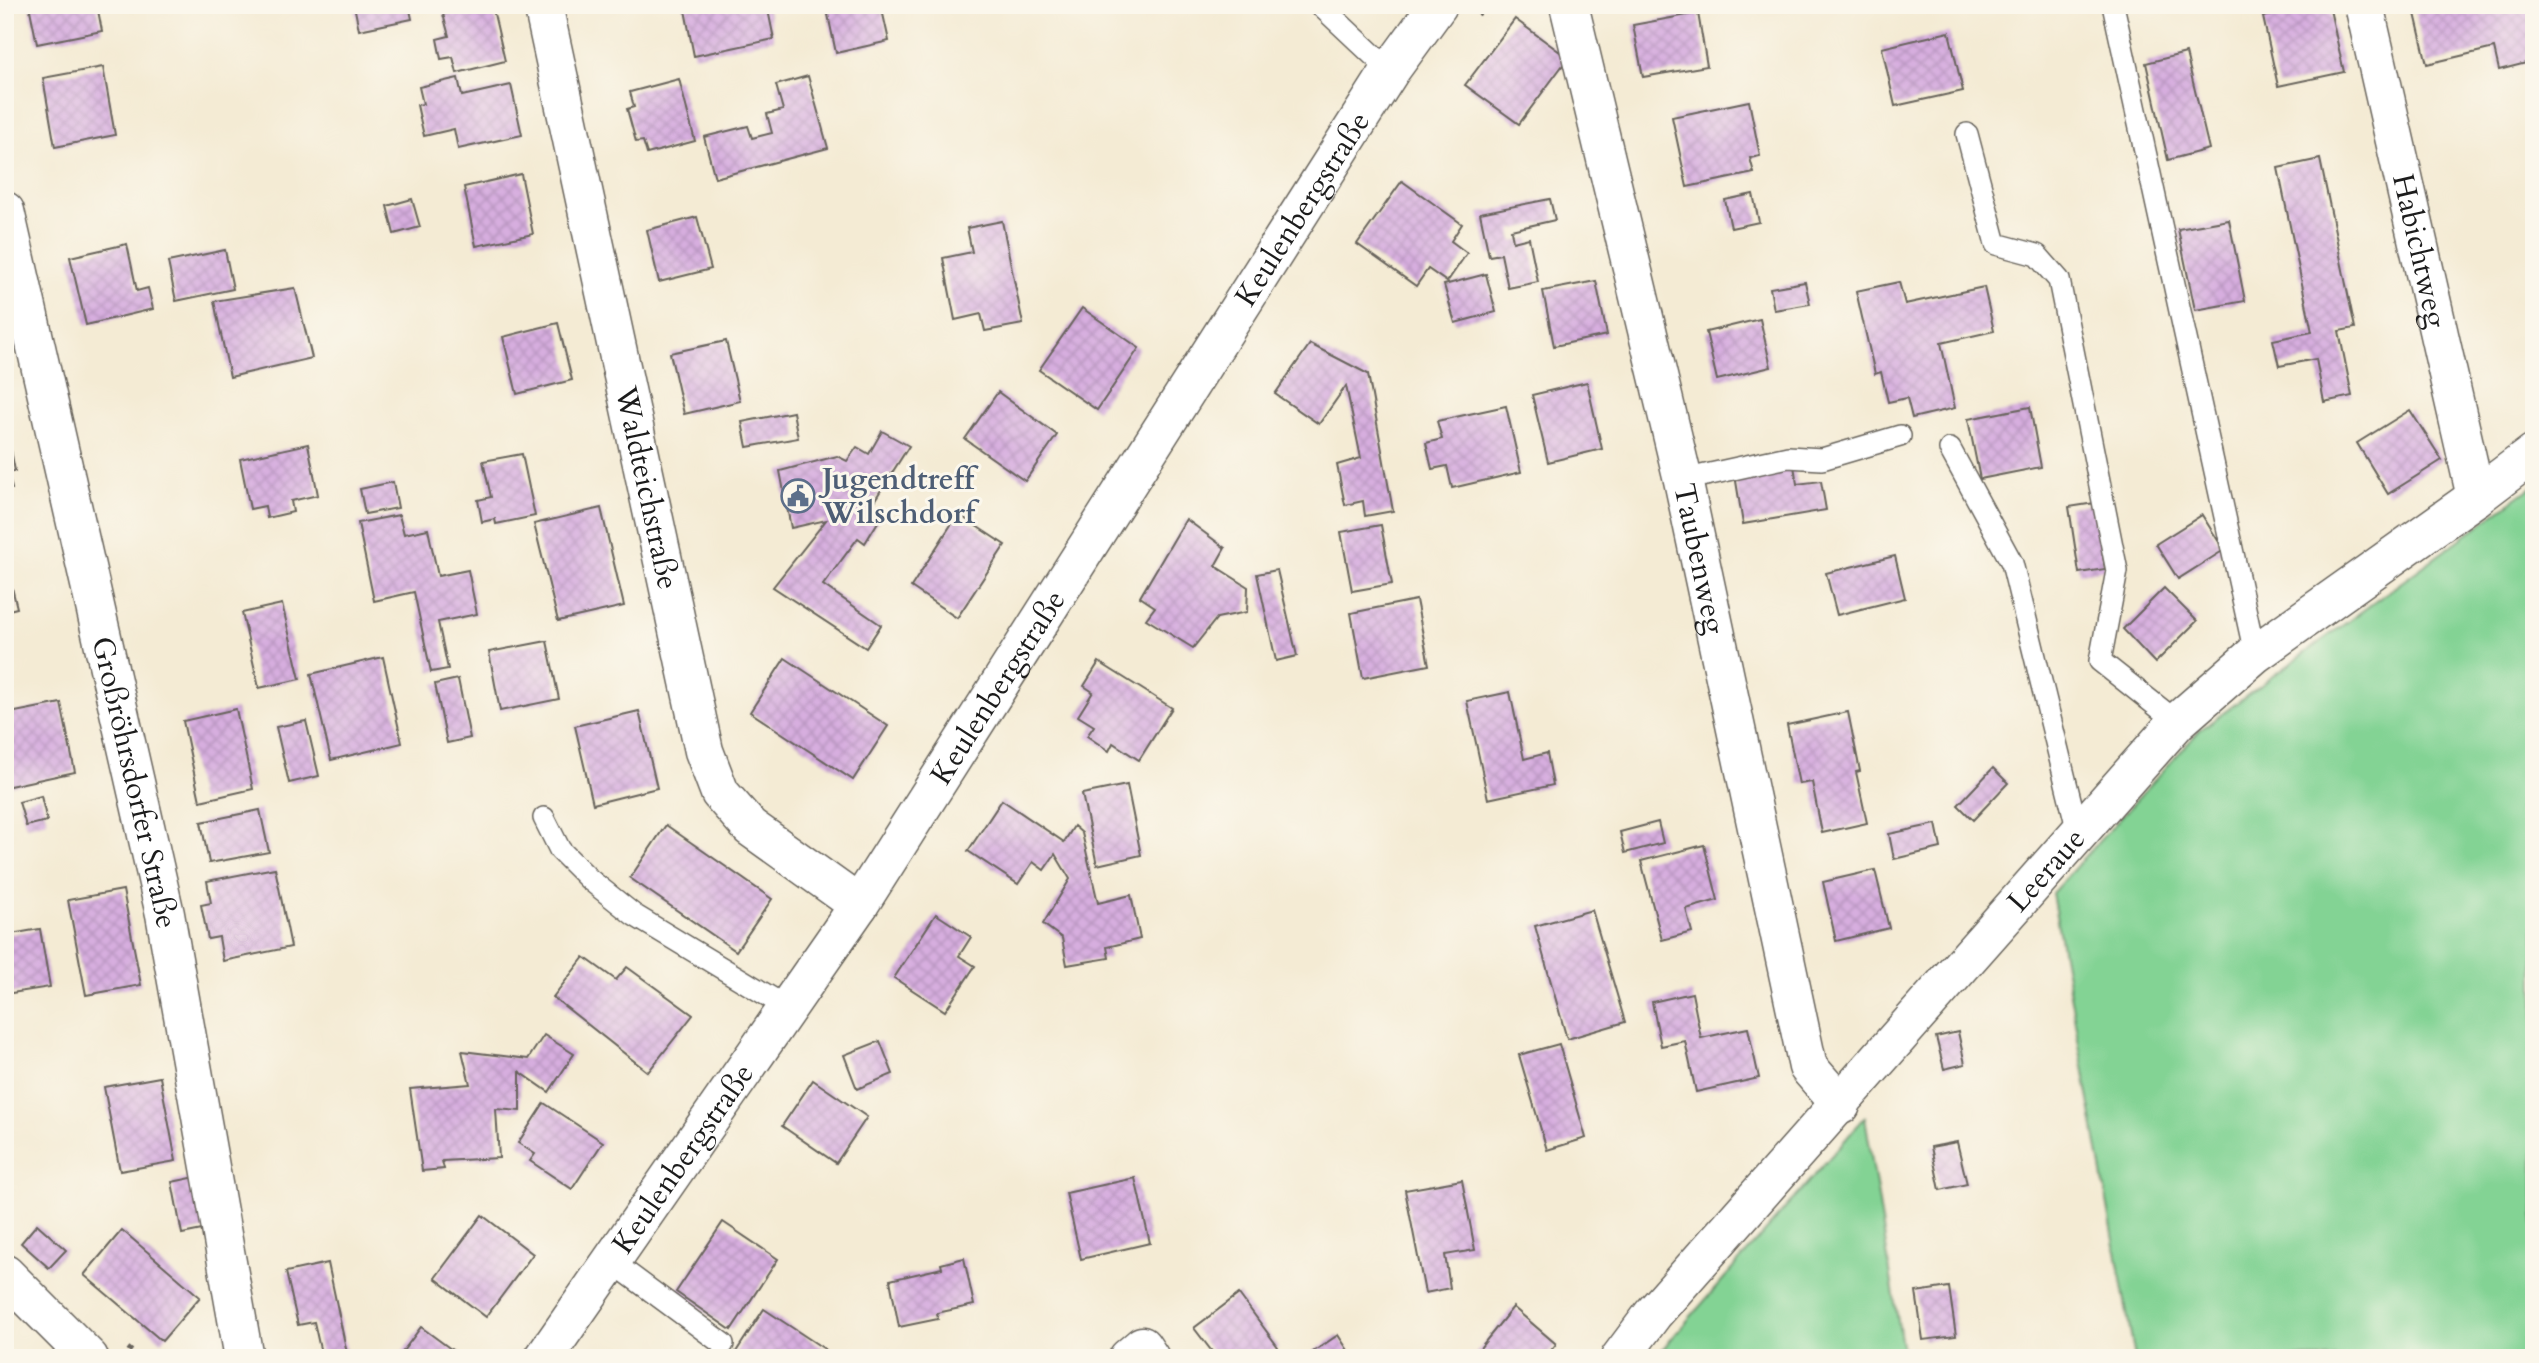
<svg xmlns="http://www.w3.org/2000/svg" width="2539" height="1363" font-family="Cardo,serif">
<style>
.green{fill:#83d394;stroke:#507858;stroke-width:2}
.building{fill:url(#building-cross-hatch)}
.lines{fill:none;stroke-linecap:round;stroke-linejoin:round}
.service-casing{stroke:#68645c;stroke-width:24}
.minor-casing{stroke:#68645c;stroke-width:41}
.tertiary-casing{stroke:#68645c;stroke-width:41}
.path{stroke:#68645c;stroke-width:4.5;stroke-dasharray:5 5;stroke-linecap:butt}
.service{stroke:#fff;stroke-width:21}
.minor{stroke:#fff;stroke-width:38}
.tertiary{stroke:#fff;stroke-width:38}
.labels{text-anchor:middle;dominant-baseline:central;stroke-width:6;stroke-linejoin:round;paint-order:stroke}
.street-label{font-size:30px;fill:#1c1c1c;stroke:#fbf7ec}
.service-label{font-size:30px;font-weight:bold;fill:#4e5e75;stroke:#fbf7ec;text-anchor:start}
</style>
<defs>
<pattern id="building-cross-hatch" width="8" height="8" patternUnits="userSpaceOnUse" patternTransform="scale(1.75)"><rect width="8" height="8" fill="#d7aedf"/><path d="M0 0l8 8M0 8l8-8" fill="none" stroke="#b895bf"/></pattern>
</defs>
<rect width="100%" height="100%" fill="#fbf7ec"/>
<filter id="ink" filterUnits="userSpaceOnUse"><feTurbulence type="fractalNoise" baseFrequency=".0143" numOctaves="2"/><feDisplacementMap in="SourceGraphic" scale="14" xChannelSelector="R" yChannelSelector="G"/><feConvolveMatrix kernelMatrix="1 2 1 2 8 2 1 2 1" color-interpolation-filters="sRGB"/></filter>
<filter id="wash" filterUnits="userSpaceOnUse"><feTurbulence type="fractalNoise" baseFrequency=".00686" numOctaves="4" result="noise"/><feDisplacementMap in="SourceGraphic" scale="28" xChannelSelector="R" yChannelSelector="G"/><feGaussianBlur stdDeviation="1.57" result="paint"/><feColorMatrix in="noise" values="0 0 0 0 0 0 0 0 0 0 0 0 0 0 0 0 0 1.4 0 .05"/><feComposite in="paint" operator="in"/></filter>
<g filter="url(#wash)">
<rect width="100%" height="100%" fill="#f4ebd4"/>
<g class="green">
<polygon points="2534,485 2534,1358 2135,1358 2052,893 2200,730"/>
<polygon points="1865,1117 1904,1358 1655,1358 1666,1345"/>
</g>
<g id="blocks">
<g class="building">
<polygon points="29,5 97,5 102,31 37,44"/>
<polygon points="354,5 409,5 412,19 359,30"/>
<polygon points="479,5 492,5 505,61 457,73 453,57 441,59 437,39 449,36 443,14"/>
<polygon points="684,5 767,5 774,39 694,56"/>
<polygon points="826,5 881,5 889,41 836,53"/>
<polygon points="2319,5 2329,5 2344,72 2278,86 2263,17"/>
<polygon points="2413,5 2534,5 2534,30 2531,32 2534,38 2534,61 2499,70 2494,48 2427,64"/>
<polygon points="1698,13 1707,66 1643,77 1633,25"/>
<polygon points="1515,19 1568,58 1519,124 1465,85"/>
<polygon points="1949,32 1963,91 1895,106 1882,48"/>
<polygon points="2186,53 2209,149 2168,160 2146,63"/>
<polygon points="103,67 115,135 55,147 43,78"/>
<polygon points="808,76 828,148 715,178 704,137 748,126 752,138 772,133 767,114 783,110 776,85"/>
<polygon points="458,78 462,96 511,85 522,135 458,149 454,129 424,136 417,105 423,104 419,87"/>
<polygon points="679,79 695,141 647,154 643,141 636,142 627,109 634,107 630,92"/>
<polygon points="1749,101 1760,156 1750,158 1754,173 1687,187 1672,117"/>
<polygon points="2320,159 2355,328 2339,331 2352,396 2324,402 2316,359 2279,366 2273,340 2312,332 2278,168"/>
<polygon points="521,174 533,234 476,246 464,187"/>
<polygon points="1402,181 1462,224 1451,241 1467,253 1447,282 1428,269 1416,286 1357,244"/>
<polygon points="1753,194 1759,222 1731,228 1725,200"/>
<polygon points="412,199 420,227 394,234 387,206"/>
<polygon points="1550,199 1555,220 1511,230 1513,242 1529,238 1538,282 1508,288 1501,254 1489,256 1480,213"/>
<polygon points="697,217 711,269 659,282 647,230"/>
<polygon points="2229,220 2245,301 2195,310 2178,229"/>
<polygon points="1002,221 1023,324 985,331 981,314 955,320 943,258 972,252 967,228"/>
<polygon points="127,244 137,291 148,288 153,309 86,325 70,257"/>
<polygon points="225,250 233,289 176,301 168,262"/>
<polygon points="1486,274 1496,312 1455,323 1444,285"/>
<polygon points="1596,281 1607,335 1554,346 1543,291"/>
<polygon points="1805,282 1810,304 1774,310 1770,288"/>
<polygon points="1899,282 1905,304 1984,287 1994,331 1941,343 1955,408 1912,418 1907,398 1888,402 1881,372 1875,374 1856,291"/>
<polygon points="295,288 312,358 230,377 214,301"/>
<polygon points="1082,308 1139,348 1097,410 1039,370"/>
<polygon points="1760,319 1771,367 1717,380 1706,332"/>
<polygon points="558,323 572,380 517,394 503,337"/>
<polygon points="726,341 740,401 684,414 670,353"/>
<polygon points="1310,344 1368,374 1393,511 1365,516 1363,501 1345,505 1337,465 1361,458 1346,386 1319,424 1275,394"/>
<polygon points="1587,382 1602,449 1548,462 1532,395"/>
<polygon points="998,392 1057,435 1025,481 965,439"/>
<polygon points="1506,406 1521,472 1452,488 1447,466 1432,469 1426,443 1442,439 1437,421"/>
<polygon points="2030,407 2041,467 1980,479 1968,419"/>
<polygon points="2410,410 2442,460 2388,494 2357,443"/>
<polygon points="793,412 798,438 747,447 742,422"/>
<polygon points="882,431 909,446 869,509 881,517 865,543 858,538 823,585 881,625 866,648 773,587 826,520 791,528 780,471 837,456 847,461 857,447 869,454"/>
<polygon points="308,444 318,495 291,501 293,512 267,518 265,506 250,509 240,459"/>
<polygon points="11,450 15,471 8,472 12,489 5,490 5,451"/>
<polygon points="522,454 535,516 496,524 495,519 482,522 478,500 491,497 483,461"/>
<polygon points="1794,466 1797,484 1821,481 1826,510 1743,524 1735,475"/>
<polygon points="393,482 398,508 365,514 360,489"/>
<polygon points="2095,503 2105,569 2079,573 2069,507"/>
<polygon points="601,508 624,606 558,621 534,524"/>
<polygon points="958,514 1005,545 957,618 911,587"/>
<polygon points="399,515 404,534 428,529 438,576 468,570 477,614 438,622 448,669 431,672 414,592 374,601 358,523"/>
<polygon points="2202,515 2224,550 2178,579 2156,544"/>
<polygon points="1186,519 1225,548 1215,566 1248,587 1247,612 1217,618 1193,648 1146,619 1155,607 1140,597"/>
<polygon points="1381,525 1392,584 1352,591 1341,532"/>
<polygon points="1895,556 1905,598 1837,615 1826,573"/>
<polygon points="6,563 17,608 5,611 5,564"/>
<polygon points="1277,570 1297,656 1276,661 1257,574"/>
<polygon points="2164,588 2197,621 2155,663 2123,629"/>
<polygon points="1416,600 1429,665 1363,678 1351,613"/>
<polygon points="282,604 300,679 259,688 242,613"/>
<polygon points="547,641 559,699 500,711 489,652"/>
<polygon points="383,657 402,743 331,760 311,674"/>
<polygon points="785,658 888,726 853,780 750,712"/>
<polygon points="1099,662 1172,708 1139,760 1113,743 1109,751 1087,736 1094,726 1078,716 1093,692 1084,686"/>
<polygon points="458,679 470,738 447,743 435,684"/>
<polygon points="1510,692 1524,759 1547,753 1553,785 1488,799 1467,701"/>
<polygon points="61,703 75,772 5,787 5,714"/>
<polygon points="236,709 253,789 200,801 183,721"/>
<polygon points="639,711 657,788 593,804 575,726"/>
<polygon points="1848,712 1860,771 1856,772 1867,823 1822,833 1812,782 1799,784 1787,725"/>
<polygon points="306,721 319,776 289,783 276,727"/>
<polygon points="1993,768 2008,783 1973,820 1958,805"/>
<polygon points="1127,785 1141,855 1097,865 1082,794"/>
<polygon points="41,796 47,821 26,826 19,802"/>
<polygon points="1002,800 1064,842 1074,826 1082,833 1098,903 1131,895 1140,939 1107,947 1109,958 1067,965 1062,938 1043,924 1070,879 1055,854 1044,870 1033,862 1018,884 968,851"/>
<polygon points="260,810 269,852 209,863 201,822"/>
<polygon points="1658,822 1663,843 1625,853 1620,832"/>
<polygon points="1936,824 1941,848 1894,859 1889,834"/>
<polygon points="666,825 772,899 736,951 630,878"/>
<polygon points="1704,845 1718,900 1686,909 1692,932 1662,940 1641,861"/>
<polygon points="275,868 291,947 223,961 219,937 208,939 201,905 211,903 207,881"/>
<polygon points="1875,870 1889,928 1836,941 1823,882"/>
<polygon points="123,890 141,985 86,995 68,900"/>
<polygon points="1592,910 1625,1022 1567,1039 1535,926"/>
<polygon points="936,914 971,937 959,956 975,966 945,1011 894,978"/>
<polygon points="40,929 50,987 5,994 5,935"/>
<polygon points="584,957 616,980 627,967 693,1015 648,1072 553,997"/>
<polygon points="1692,993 1701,1038 1748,1028 1759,1078 1696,1092 1685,1041 1661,1046 1652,1002"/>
<polygon points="1958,1032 1965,1064 1944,1069 1936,1037"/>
<polygon points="544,1035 574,1054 549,1092 520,1072 520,1111 496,1109 499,1158 442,1161 444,1169 422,1171 410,1089 470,1084 462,1051 528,1059"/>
<polygon points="880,1041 893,1074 857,1089 844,1055"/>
<polygon points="1559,1044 1586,1138 1547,1150 1519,1055"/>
<polygon points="160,1077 176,1161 120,1171 104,1087"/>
<polygon points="813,1080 867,1117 836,1163 782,1126"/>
<polygon points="544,1103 603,1142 572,1189 530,1161 535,1154 518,1143"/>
<polygon points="1957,1142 1967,1184 1940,1190 1931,1147"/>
<polygon points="201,1176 212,1228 182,1234 172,1182"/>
<polygon points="1135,1178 1150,1243 1081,1259 1066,1193"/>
<polygon points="1462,1180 1475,1250 1445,1255 1450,1288 1425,1293 1405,1190"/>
<polygon points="482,1215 533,1254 486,1317 435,1278"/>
<polygon points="723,1222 778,1259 731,1330 676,1292"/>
<polygon points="37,1224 66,1250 49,1268 21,1243"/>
<polygon points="122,1230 200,1297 162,1341 84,1275"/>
<polygon points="964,1258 974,1305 937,1313 938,1319 899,1327 890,1280 942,1268 941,1264"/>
<polygon points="328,1263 348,1358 322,1358 314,1322 298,1325 286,1272"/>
<polygon points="1949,1287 1956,1336 1923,1340 1916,1292"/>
<polygon points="1239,1294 1278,1347 1263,1358 1217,1358 1194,1328"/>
<polygon points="1513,1307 1556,1344 1545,1358 1472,1358"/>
<polygon points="764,1309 826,1350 821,1358 732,1358"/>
<polygon points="421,1327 463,1358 398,1358"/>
<polygon points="1338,1335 1353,1358 1304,1358"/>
</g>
</g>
</g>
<g filter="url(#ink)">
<use href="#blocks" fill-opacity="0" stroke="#68645c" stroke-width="2"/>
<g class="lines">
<defs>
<g id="service">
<polyline points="1320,5 1390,71"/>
<polyline points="2113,5 2255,654"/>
<polyline points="1967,134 1996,244 2037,255 2059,280 2117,571 2100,661 2177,722"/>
<polyline points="1950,449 2012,563 2078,832"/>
<polyline points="1683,480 1788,457 1822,459 1900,436"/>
<polyline points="544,818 560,850 589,879 634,915 788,1008"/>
<polyline points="611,1261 723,1344"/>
</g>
<g id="minor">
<path id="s1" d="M543,5L704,751L720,793L750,827L859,905"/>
<path id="s2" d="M1569,5L1683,480L1808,1067L1841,1105"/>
<path id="s3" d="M2364,5L2476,497"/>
<path id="s4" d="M5,211L165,914L244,1358"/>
<path id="s5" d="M544,1358L859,905L1390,71L1438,5"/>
<polyline points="1128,1358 1142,1346 1150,1358"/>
<path id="s6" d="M1620,1358L1653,1314L2177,722L2255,654L2476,497L2534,453"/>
</g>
<polyline id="tertiary" points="5,1274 89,1358"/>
</defs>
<use href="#service" class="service-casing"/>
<use href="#minor" class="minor-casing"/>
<use href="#tertiary" class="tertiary-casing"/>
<g class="path">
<polyline points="1478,15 1485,5"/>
<polyline points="128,1348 140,1358"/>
</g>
<use href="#service" class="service"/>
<use href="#minor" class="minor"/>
<use href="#tertiary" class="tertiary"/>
</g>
</g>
<defs>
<symbol id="civic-ring" viewBox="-11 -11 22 22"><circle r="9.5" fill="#fbf7ec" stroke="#5c6f8a" stroke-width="1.5"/><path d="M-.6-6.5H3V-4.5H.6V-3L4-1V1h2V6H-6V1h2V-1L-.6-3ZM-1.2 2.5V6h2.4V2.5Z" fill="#5c6f8a"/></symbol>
</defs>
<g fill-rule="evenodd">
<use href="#civic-ring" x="779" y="477" width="38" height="38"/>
</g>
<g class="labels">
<g class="street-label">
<text stroke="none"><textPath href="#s5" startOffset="1377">Keulenbergstraße</textPath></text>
<text stroke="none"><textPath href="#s3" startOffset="252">Habichtweg</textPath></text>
<text stroke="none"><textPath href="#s1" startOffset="494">Waldteichstraße</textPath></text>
<text stroke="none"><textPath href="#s2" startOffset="569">Taubenweg</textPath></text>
<text stroke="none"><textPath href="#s5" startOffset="810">Keulenbergstraße</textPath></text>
<text stroke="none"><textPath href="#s4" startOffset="586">Großröhrsdorfer Straße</textPath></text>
<text stroke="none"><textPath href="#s6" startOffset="648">Leeraue</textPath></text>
<text stroke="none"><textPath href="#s5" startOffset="243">Keulenbergstraße</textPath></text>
</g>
<g class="service-label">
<text x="822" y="479">Jugendtreff<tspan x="822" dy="34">Wilschdorf</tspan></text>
</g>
</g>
<rect width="2539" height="1363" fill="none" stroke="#fbf7ec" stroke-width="28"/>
</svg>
